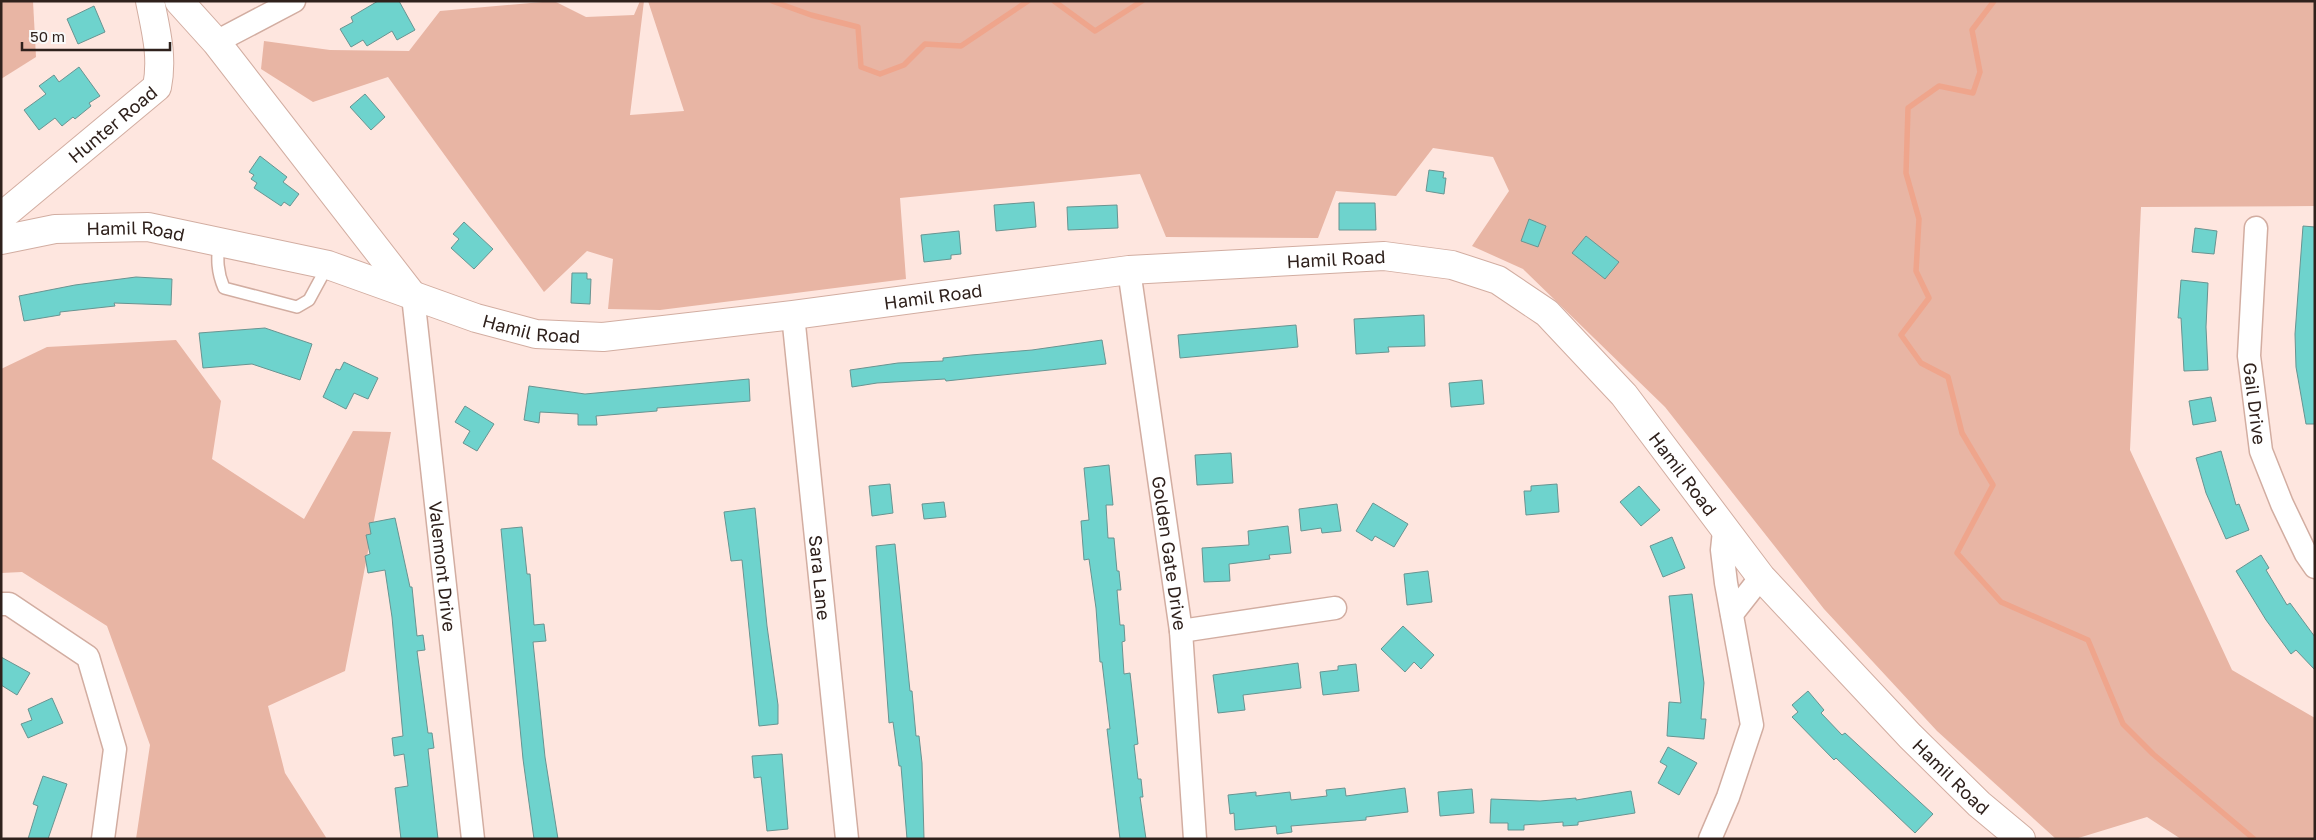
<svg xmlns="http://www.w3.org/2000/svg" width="2316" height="840" font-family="'Golos Text',sans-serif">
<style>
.green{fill:#e8b5a4}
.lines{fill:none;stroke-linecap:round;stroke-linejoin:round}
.stream{stroke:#efa58c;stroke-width:5.5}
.building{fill:#6ed3cd;stroke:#699491}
.lane-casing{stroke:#d2ada1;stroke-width:14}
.street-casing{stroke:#d2ada1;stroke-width:25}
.secondary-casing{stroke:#d2ada1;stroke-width:30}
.lane{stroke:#fff;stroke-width:11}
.street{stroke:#fff;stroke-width:22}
.secondary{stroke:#fff;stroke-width:28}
.labels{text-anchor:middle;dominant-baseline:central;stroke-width:5;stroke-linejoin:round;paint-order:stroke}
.street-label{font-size:18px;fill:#2f211c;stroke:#f9f9f9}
</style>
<rect width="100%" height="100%" fill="#fee6df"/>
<g class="green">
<polygon points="1,1 33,1 36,57 1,79"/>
<polygon points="554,1 586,17 634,15 640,1 644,1 630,115 684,111 648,1 2315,1 2315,206 2141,207 2130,450 2232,670 2315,718 2315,839 2181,839 2147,817 2075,839 2056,839 1937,731 1824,609 1665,407 1523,269 1472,246 1509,191 1493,157 1433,148 1396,196 1336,191 1318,238 1166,237 1140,174 900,198 906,279 660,310 608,309 613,259 587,251 544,292 388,77 313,102 261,69 264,41 330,50 409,51 440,11"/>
<polygon points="176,340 221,401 212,459 304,519 353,431 391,432 345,671 268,706 285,773 327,839 136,839 150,745 107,626 22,572 1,573 1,369 47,347"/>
</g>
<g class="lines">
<g class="stream">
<polyline points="772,1 811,15 858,27 861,67 880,74 904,65 925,44 961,46 1028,1"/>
<polyline points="1054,1 1095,31 1142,1"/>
<polyline points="1994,1 1972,30 1980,72 1973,93 1939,86 1908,108 1906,173 1919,219 1916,271 1929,298 1901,335 1921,363 1948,377 1962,433 1993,485 1957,553 2001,602 2088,640 2123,724 2153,754 2254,839"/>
</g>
</g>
<g class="building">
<polygon points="378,1 399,1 415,30 397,40 392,31 367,46 363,40 351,47 340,29 353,22 351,17"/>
<polygon points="94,6 105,32 78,44 67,19"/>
<polygon points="79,67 100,96 89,103 91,106 75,119 73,117 62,126 55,118 39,130 24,110 46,94 39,86 54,75 59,82"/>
<polygon points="365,94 385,117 371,130 350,107"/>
<polygon points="260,156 287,177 283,182 299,194 290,206 284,202 281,206 254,188 257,183 251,179 254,175 249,172"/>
<polygon points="1429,170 1444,172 1443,178 1446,178 1444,194 1426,191"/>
<polygon points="1034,202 1036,227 996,231 994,205"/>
<polygon points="1339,203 1375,203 1376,230 1339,230"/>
<polygon points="1117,205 1118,228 1068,230 1067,207"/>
<polygon points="1529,219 1546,226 1538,247 1521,241"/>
<polygon points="464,222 493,249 474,269 451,248 459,239 453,234"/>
<polygon points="2303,226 2315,227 2315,424 2306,424 2296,367 2295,334"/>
<polygon points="2195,228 2217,231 2214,254 2192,252"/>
<polygon points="959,231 961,254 951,255 951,259 924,262 921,235"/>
<polygon points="1586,236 1619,262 1605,279 1572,253"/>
<polygon points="572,273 587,273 587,279 591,279 590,304 571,303"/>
<polygon points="136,277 172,279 171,305 114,303 115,306 60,312 60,315 24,321 19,296 75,285"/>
<polygon points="2181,280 2208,283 2206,327 2208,370 2184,371 2181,318 2178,318"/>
<polygon points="1424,315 1425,346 1388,347 1389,352 1356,354 1354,319"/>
<polygon points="1296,325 1298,347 1180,358 1178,335"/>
<polygon points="265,328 312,344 300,380 252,364 203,368 199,333"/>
<polygon points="1102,340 1106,364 946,381 945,379 877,383 852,387 850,370 898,363 943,361 943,358 971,355 1032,350"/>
<polygon points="344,362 378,378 368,399 354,393 346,409 323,397 336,369 340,370"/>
<polygon points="749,379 750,401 657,408 657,411 596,416 597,425 578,425 578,414 540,412 539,423 524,420 529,386 585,394"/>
<polygon points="1482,380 1484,404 1451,407 1449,383"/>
<polygon points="2211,397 2216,421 2193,425 2189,401"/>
<polygon points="465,406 494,424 477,451 463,443 470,431 455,422"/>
<polygon points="2221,451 2236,505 2239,504 2249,530 2226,539 2206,493 2196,458"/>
<polygon points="1231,453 1233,483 1197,485 1195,455"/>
<polygon points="1109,465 1113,505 1106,505 1108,538 1114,538 1117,571 1119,571 1121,590 1117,590 1120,625 1124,625 1125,641 1122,642 1124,674 1130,673 1138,744 1134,745 1138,779 1141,779 1143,797 1140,797 1146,839 1120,839 1107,729 1110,729 1102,662 1100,662 1096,608 1089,559 1084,560 1081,521 1089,520 1084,468"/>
<polygon points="890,484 893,513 872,516 869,486"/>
<polygon points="1557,484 1559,512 1526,515 1524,491 1531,491 1531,486"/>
<polygon points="1639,486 1660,510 1641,526 1620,502"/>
<polygon points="944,502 946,517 924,519 922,504"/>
<polygon points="1373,503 1408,524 1394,547 1375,536 1372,541 1356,531"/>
<polygon points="1337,504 1341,531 1322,533 1321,528 1301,531 1299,509"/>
<polygon points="755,508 767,626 778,705 778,724 759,726 742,560 731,561 724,512"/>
<polygon points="395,518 410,587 412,587 417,636 423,635 425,650 417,651 428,733 432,733 434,748 428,749 438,839 401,839 395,788 408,786 404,754 394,756 392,738 403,736 392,617 385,570 368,573 365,556 370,554 366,535 371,534 369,523"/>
<polygon points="1288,526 1291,553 1269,555 1270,559 1229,564 1230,581 1204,582 1202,548 1249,545 1248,531"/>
<polygon points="522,527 527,574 530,574 534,625 544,624 546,641 533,642 545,757 558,839 534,839 523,759 501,529"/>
<polygon points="1672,537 1685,568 1663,577 1650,546"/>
<polygon points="895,544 910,691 912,691 916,736 919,736 922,763 924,839 907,839 901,766 899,766 893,722 889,723 876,546"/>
<polygon points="2261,555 2269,568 2266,570 2287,605 2290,603 2315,637 2315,670 2296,650 2291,654 2266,620 2236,571"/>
<polygon points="1428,571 1432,602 1407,605 1404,574"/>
<polygon points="1692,594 1704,683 1701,719 1706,719 1704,739 1667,736 1669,702 1681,703 1669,596"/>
<polygon points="1403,626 1434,655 1421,669 1414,662 1405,672 1381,649"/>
<polygon points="1,657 30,673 17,695 1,685"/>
<polygon points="1298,663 1301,688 1243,695 1245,710 1218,713 1213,675"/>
<polygon points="1356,664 1359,691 1323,695 1320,672 1338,670 1338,666"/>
<polygon points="1808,691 1824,710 1821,713 1842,735 1845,733 1933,814 1915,833 1836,758 1834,760 1792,717 1798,712 1792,705"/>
<polygon points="52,698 63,723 28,738 21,724 32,720 28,709"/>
<polygon points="1668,747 1697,763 1679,795 1658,783 1667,766 1660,762"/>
<polygon points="782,754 788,829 767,831 761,777 754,778 752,756"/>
<polygon points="43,776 67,784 48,839 28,839 38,806 33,804"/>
<polygon points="1345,788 1346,796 1405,788 1408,812 1366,817 1366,820 1291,826 1292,832 1277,834 1276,826 1235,830 1234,813 1230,814 1228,795 1256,792 1256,796 1290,792 1291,800 1327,796 1326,790"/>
<polygon points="1472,789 1474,813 1440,816 1438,792"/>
<polygon points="1631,791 1635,813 1578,822 1578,825 1563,826 1563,822 1524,825 1524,830 1508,830 1508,823 1490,823 1491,799 1540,801 1576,798 1576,800"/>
</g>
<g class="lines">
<defs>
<path id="lane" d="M219,242C217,259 217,272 224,288L297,307L309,300L328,265"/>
<g id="street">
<polyline points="216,42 294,1"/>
<path id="s1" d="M2256,228L2249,356L2261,451L2282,504L2306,554L2315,567"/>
<path id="s2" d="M1129,270L1181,631L1195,839"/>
<path id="s3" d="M413,296L473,839"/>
<path id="s4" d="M793,315L847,839"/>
<polyline points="1,604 9,604 88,657 115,749 103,839"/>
<polyline points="1732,614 1761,577"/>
<polyline points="1181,631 1335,608"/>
<polyline points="1710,839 1728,797 1752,725 1726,583 1722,550 1724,531"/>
</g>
<g id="secondary">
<polyline points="179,1 216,42 413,296"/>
<path id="s5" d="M1,217L157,87C163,57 156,31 150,1"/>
<path id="s6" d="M1,240L55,229L148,227L328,265L476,318L536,334L603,337L793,315L1129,270L1384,256L1452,265L1498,280L1547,313L1624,395L1761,577L1910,736L1979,804L2021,839"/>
</g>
</defs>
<use href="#lane" class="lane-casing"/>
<use href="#street" class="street-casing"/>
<use href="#secondary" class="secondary-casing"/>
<use href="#lane" class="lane"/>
<use href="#street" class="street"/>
<use href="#secondary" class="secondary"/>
</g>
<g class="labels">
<g class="street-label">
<text stroke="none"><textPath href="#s5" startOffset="145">Hunter Road</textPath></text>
<text stroke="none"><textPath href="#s6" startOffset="136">Hamil Road</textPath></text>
<text stroke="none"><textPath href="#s6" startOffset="1356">Hamil Road</textPath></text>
<text stroke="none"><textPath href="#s6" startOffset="951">Hamil Road</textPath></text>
<text stroke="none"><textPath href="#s6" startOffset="546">Hamil Road</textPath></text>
<text stroke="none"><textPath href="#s1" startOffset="176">Gail Drive</textPath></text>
<text stroke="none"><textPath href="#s6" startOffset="1791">Hamil Road</textPath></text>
<text stroke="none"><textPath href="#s2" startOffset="286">Golden Gate Drive</textPath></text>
<text stroke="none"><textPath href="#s3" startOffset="272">Valemont Drive</textPath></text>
<text stroke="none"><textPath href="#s4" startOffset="264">Sara Lane</textPath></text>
<text stroke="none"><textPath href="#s6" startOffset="2196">Hamil Road</textPath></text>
</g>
</g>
<rect width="2316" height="840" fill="none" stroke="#2f211c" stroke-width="5"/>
<path d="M22 42v8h148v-8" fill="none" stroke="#2f211c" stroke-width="2.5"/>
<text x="30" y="42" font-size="15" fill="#2f211c" stroke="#f9f9f9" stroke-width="4" paint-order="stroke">50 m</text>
</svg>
